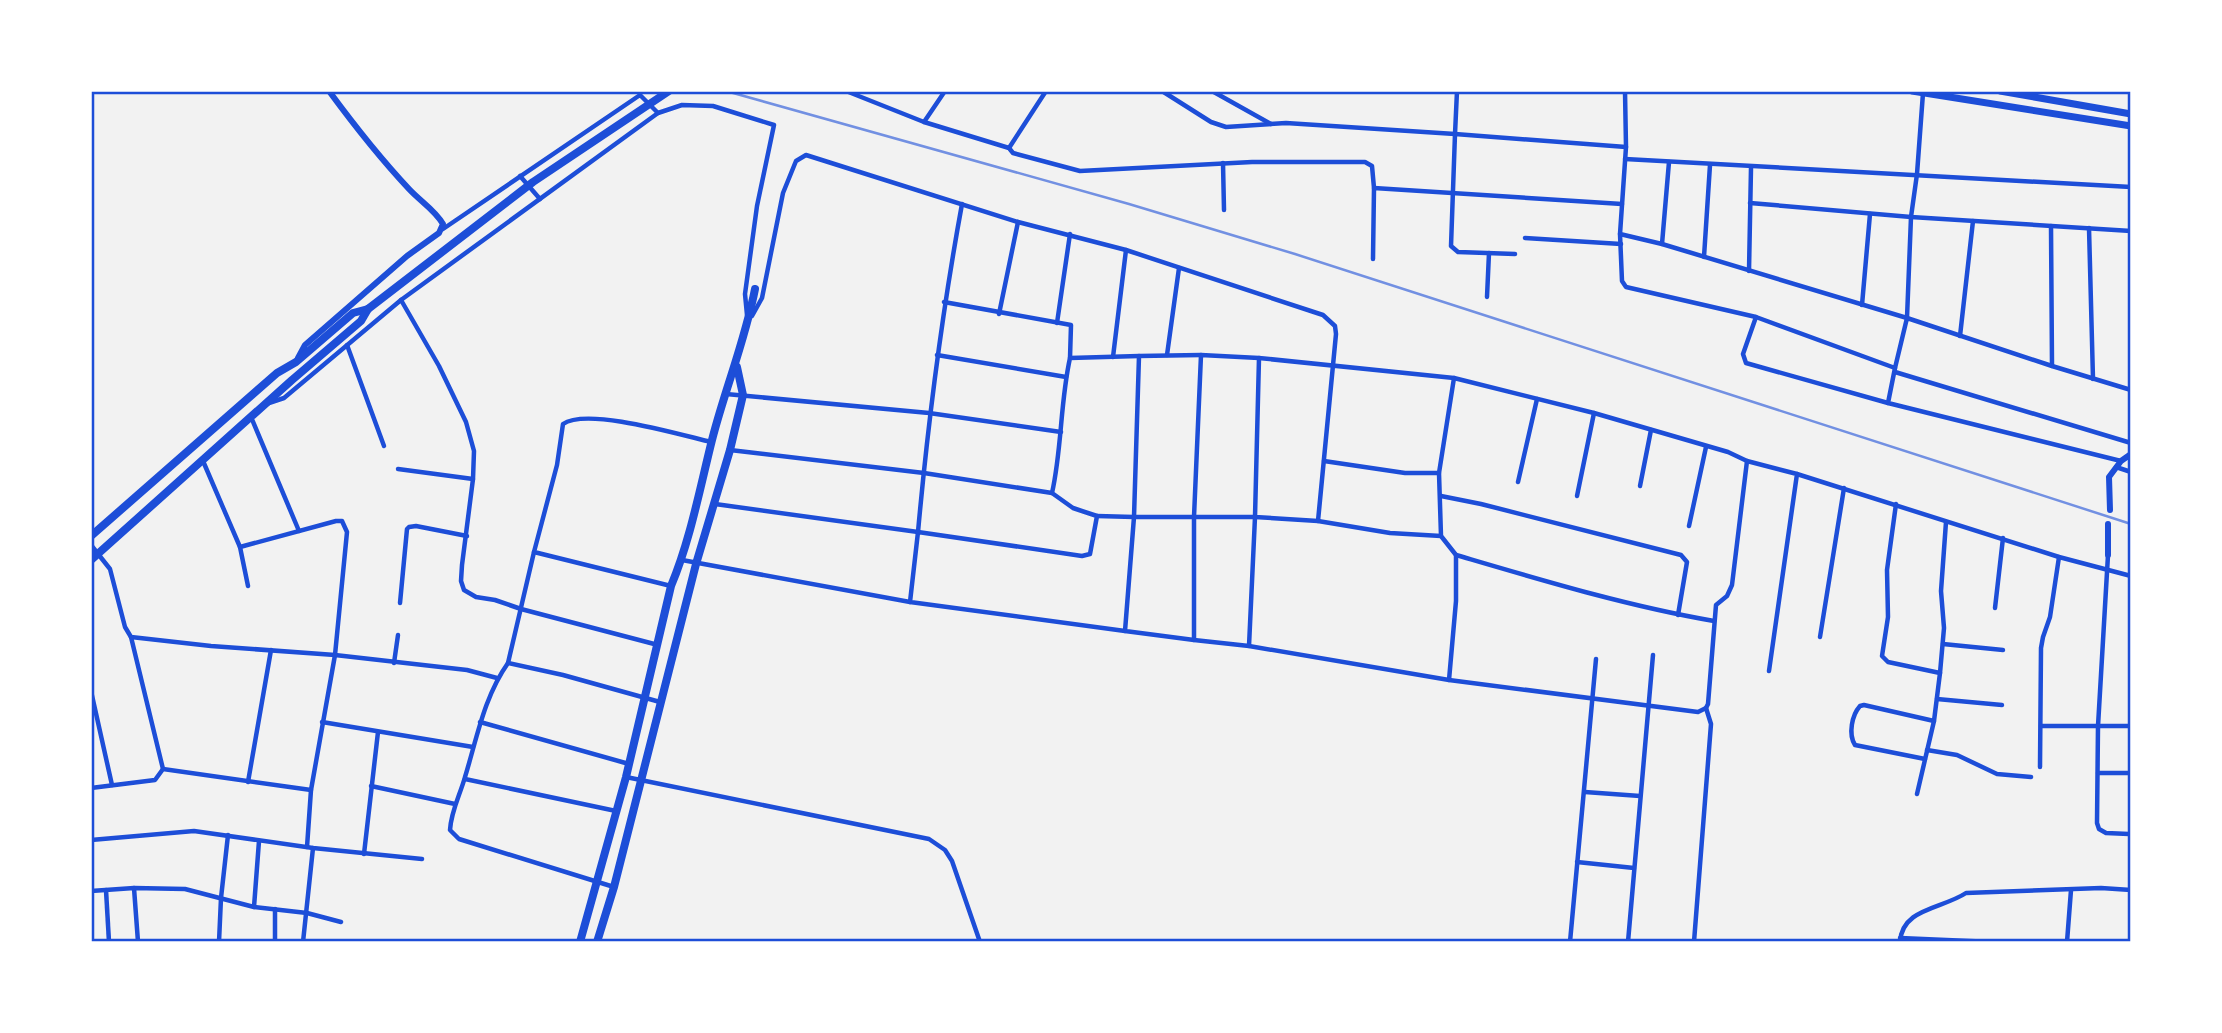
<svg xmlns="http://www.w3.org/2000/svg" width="2222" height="1033" font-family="'Nunito Sans',sans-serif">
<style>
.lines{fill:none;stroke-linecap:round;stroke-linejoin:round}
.minor{stroke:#1d4ed8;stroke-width:4.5}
.tertiary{stroke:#1d4ed8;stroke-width:6}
.secondary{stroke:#1d4ed8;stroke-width:7}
.primary{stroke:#1d4ed8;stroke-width:8}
.rail{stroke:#7290e2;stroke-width:2.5}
.neatline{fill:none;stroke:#1d4ed8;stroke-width:2.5}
</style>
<rect width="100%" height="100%" fill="#f2f2f2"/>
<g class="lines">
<g class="minor">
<polyline points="846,91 924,122 1009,148 1013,153 1080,171 1252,162 1365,162 1372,166 1374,188"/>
<polyline points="1162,91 1211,122 1226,127 1286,123 1455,134 1457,91"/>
<polyline points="1212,91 1271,124"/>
<polyline points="1625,91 1626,147 1620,234 1662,244 1907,318 1911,217 1917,174 1923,93"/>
<polyline points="658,113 682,105 713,106 774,125 757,206 745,294 747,315"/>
<polyline points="924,122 945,91"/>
<polyline points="1009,148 1046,91"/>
<polyline points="1625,159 2131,187"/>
<polyline points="1223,163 1224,210"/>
<polyline points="520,176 540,199"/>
<polyline points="1750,203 1911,217 2131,231"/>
<polyline points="2051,226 2052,366"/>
<polyline points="2089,228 2093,379"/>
<polyline points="1620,234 1622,281 1626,287 1756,317 1895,368 1907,318 2052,366 2131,390"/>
<polyline points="1525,238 1621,244"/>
<polyline points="1662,244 1669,162"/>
<polyline points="1515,254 1458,252 1451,246 1455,134 1626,147"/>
<polyline points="1704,257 1710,165"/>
<polyline points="1373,259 1374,188 1622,204"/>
<polyline points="1749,271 1751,168"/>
<polyline points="1487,297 1489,253"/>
<polyline points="401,300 658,113 640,95 443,229"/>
<polyline points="944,302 1071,325 1070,358"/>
<polyline points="1862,305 1870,214"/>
<polyline points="999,314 1018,222"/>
<polyline points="752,316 762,298 783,193 796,161 806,155 1018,222 1126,250 1323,315 1335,326 1336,334 1318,521 1255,517 1259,358 1454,378 1594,413 1728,452 1747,461 1797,474 1769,671"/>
<polyline points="1756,317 1743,354 1746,363 1888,403"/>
<polyline points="1057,323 1070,234"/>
<polyline points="1960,336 1973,221"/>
<polyline points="347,345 384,446"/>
<polyline points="937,355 1066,377"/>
<polyline points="1167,355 1179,268"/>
<polyline points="1113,357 1126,250"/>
<polyline points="1895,368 1888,403 2121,461"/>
<polyline points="1895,372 2131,443"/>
<polyline points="726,394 929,413 1061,432"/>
<polyline points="269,403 284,398 401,300 439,366 466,422 474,451 473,479 462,565 461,581 464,590 476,597 495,600 521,609 658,645"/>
<polyline points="251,417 299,531"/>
<polyline points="730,450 924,473 1052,493"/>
<polyline points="203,461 240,547 248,586"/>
<polyline points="1324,461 1405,473 1439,473"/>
<polyline points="2116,467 2131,472"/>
<polyline points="398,469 473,479"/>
<polyline points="1797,474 2059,557 2131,576"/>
<polyline points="1518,482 1537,399"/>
<polyline points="1640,486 1651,430"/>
<polyline points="1441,496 1481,504 1681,555 1687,562 1678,615"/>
<polyline points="1577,496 1594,413"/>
<path d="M715,504L918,532C928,422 942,313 962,204"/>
<polyline points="1896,504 1887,570 1888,617 1882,656 1888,662 1940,673"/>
<polyline points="1097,516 1134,517 1139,356 1201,355"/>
<polygon points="1134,517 1194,517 1194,640 1125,631"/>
<polyline points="1318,521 1390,533 1441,536"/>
<polyline points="1689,526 1706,447"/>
<polyline points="91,545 110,569 125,627 131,637 211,646 335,655 467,670 497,678"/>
<polyline points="240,547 336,521 342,521 347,532 335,655 311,790 307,847"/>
<path d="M534,552L508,663C484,697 477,738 465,777C460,795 451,811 450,830L459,839L614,887"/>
<path d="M1456,555C1541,580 1627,606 1714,621"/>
<polyline points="2108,555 2098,726 2097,823 2099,829 2106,833 2129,834"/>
<polyline points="682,560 910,602"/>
<path d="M671,586L534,552L557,465L563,424C587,407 681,435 711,442"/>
<polyline points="400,603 407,529 409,527 416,526 467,536"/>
<polyline points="1995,608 2003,538"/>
<path d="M1125,631L910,602L918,532L1082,556L1090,554L1097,516L1073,508L1052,493C1062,449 1060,403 1070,358L1139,356"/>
<polyline points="131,637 163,769"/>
<polyline points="1820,637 1844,488"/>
<polyline points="1194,640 1249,646 1449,680 1698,712 1706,708 1708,704 1716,605 1727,596 1732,585 1747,461"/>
<polyline points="1943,644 2003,650"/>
<polyline points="1249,646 1255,517 1194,517 1201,355 1259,358"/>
<polyline points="394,663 398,635"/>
<polyline points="508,663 563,675 660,702"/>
<polyline points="1449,680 1456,601 1456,555 1441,536 1439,473 1454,378"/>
<polyline points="91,691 112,785"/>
<polyline points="1937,699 2002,705"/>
<polyline points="322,722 473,747"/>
<polyline points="480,722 629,764"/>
<polyline points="2041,726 2131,726"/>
<polyline points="1927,750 1957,755 1997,774 2031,777"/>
<path d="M1925,759L1855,745C1848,734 1852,715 1860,706L1864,705L1934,721"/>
<polyline points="2040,767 2041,648 2043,637 2050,617 2059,557"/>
<polyline points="2098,773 2131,773"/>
<polyline points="626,777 929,839 945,850 952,861 980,942"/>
<polyline points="465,779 616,811"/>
<polyline points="248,782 271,650"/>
<polyline points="371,786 455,804"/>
<polyline points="91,788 155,780 163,769 311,790"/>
<polyline points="1585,792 1640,796"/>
<polyline points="1917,794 1934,721 1940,673 1944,628 1941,591 1946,522"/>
<polyline points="91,840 194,831 313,848 422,859"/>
<polyline points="364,854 378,732"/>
<polyline points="1577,862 1634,868"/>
<polyline points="134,888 138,942"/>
<polyline points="106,890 109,942"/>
<polyline points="91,891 134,888 185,889 254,907 307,913 341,922"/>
<polyline points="254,907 259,841"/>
<polyline points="275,909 275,942"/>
<polyline points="1900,938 1993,942"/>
<polyline points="219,942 221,898 228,835"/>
<polyline points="303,942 313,848"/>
<polyline points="1570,942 1596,659"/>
<polyline points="1628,942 1653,655"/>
<polyline points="1694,942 1711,724 1706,708"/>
<path d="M1900,942C1902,908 1942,909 1966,893L2101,888L2131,890"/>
<polyline points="2067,942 2071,890"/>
</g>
<g class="tertiary">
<path d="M298,358L305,345L407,256L439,233L443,224C435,210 420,201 409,189C380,158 354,125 329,91"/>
<polyline points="2110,510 2109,477 2121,461 2131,454"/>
<polyline points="2108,524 2108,555"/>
</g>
<g class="secondary">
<polyline points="1912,91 2131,126"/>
<polyline points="2000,91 2131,114"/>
</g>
<g class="primary">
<polyline points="91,536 277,373 296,362 353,313 368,309 533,182 669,91"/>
<polyline points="91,560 292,380 361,321 368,309"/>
<path d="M580,942L626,777L671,586C690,541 700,488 712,440C725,389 745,341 755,289"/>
<polyline points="597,942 614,887 696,564 730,450 743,395 737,367"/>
</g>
<polyline class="rail" points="726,91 1129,204 1295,254 2131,524"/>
</g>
<rect width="2222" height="1033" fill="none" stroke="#ffffff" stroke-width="186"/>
<rect x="93" y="93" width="2036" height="847" class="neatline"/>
</svg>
